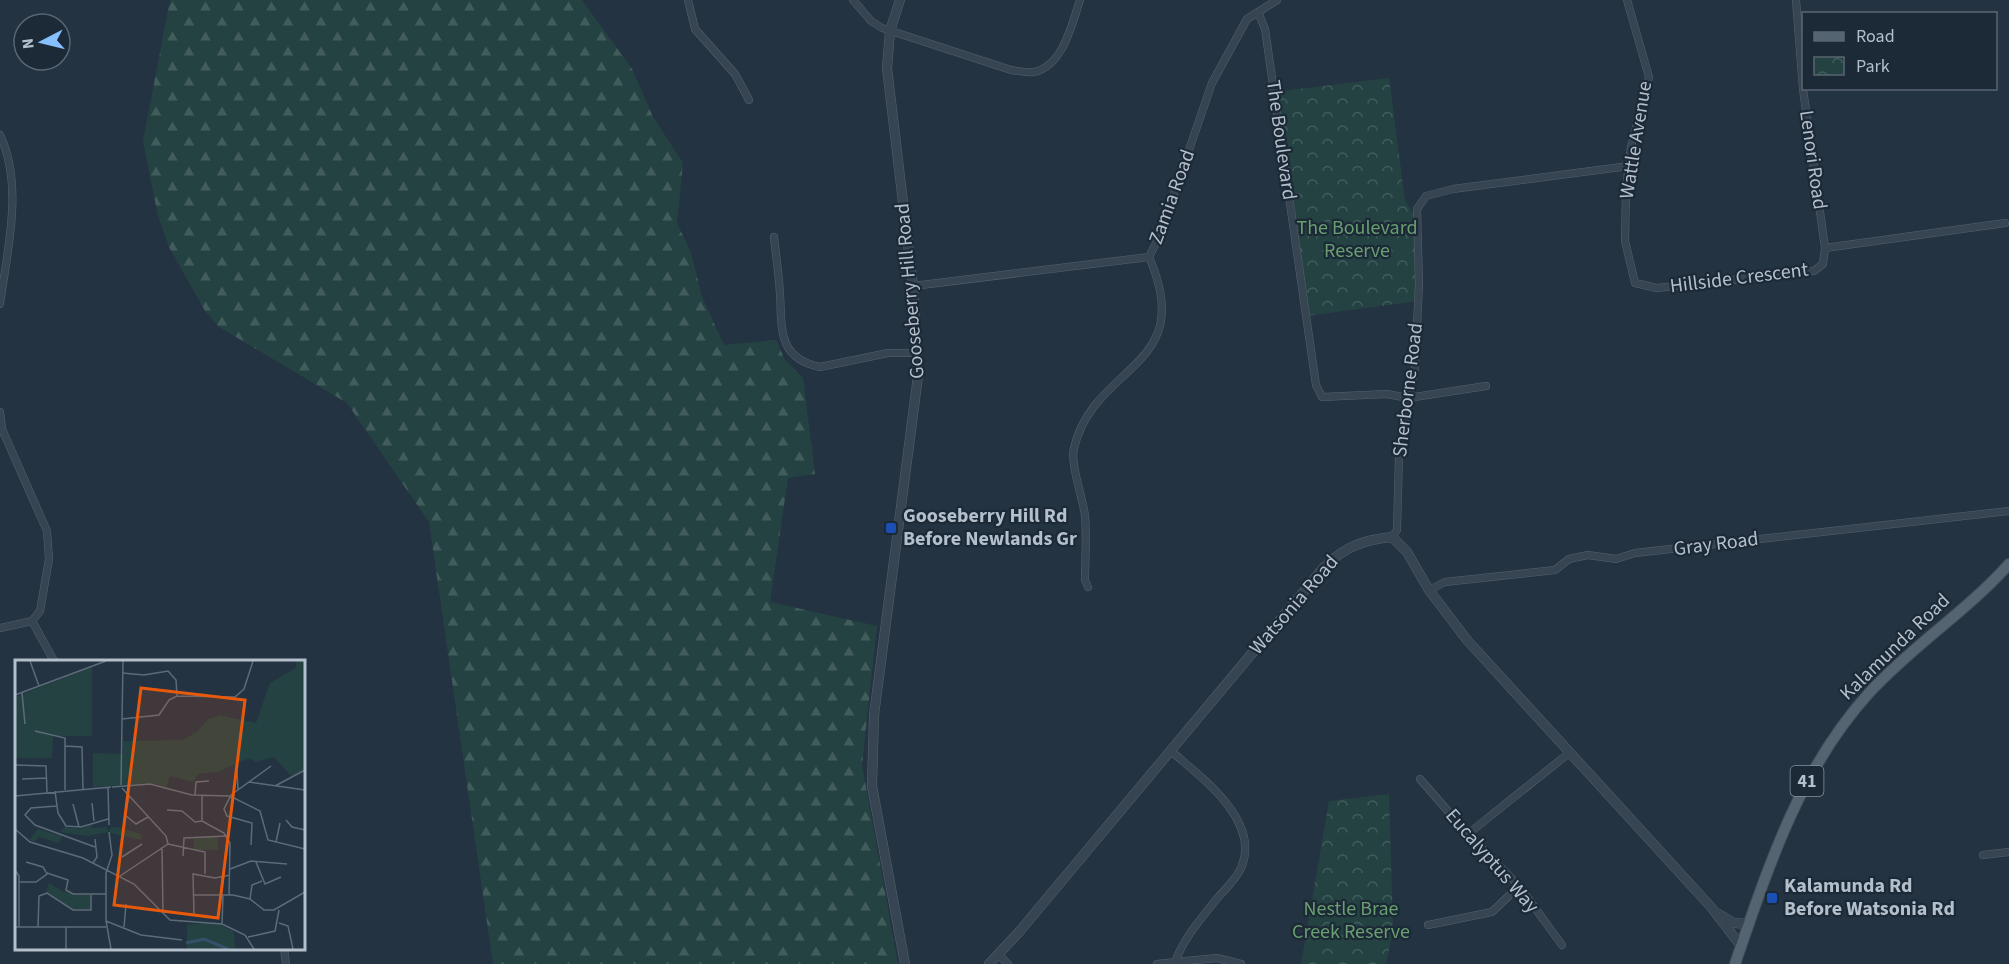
<svg xmlns="http://www.w3.org/2000/svg" width="2009" height="964" font-family="'Source Sans 3',sans-serif">
<style>
.forest{fill:url(#forest-firs)}
.park{fill:url(#park-crowns)}
.lines{fill:none;stroke-linecap:round;stroke-linejoin:round}
.minor-casing{stroke:#55626f;stroke-width:8}
.tertiary-casing{stroke:#55626f;stroke-width:10}
.primary-casing{stroke:#44505d;stroke-width:12}
.minor{stroke:#374451;stroke-width:7}
.tertiary{stroke:#374451;stroke-width:9}
.primary{stroke:#556471;stroke-width:10}
.transit-dot{fill:#1a4fb4;stroke:#1c2936;stroke-width:2}
.labels{text-anchor:middle;dominant-baseline:central;stroke-width:4.5;stroke-linejoin:round;paint-order:stroke}
.shield{fill:#1c2936;stroke:#86929f;stroke-width:1.5}
.shield-label{font-size:18px;font-weight:bold;fill:#b4bfcc}
.street-label{font-size:20px;fill:#b4bfcc;stroke:#1c2936}
.park-label{font-size:20px;fill:#699e70;stroke:#1c2936}
.poi-label{font-size:20px;font-weight:bold;fill:#b4bfcc;stroke:#1c2936;text-anchor:start}
.inset-river{fill:none;stroke:#35506a;stroke-width:3}
.inset-road{fill:none;stroke:#5d6b79;stroke-width:1.5}
.view{fill:#e8590c;fill-opacity:0.15;stroke:#e8590c;stroke-width:3}
.inset-edge{fill:none;stroke:#b4bfcc;stroke-width:3}
</style>
<defs>
<pattern id="forest-firs" width="22" height="20" patternUnits="userSpaceOnUse" patternTransform="scale(1.5)"><rect width="22" height="20" fill="#254242"/><path d="M5 1l3.5 6h-7zM16 11l3.5 6h-7z" fill="#425c5c"/></pattern>
<pattern id="park-crowns" width="20" height="18" patternUnits="userSpaceOnUse" patternTransform="scale(1.5)"><rect width="20" height="18" fill="#254242"/><path d="M2 6a3 3 0 1 1 6 0M12 15a3 3 0 1 1 6 0" fill="none" stroke="#425c5c"/></pattern>
</defs>
<rect width="100%" height="100%" fill="#233342"/>
<polygon class="forest" points="170,0 582,0 632,69 653,117 683,163 677,223 691,253 702,297 724,345 776,340 785,360 803,378 815,474 788,478 770,602 877,626 862,765 898,964 493,964 429,522 347,403 219,327 205,311 169,247 158,216 143,141"/>
<g class="park">
<polygon points="1389,78 1405,201 1418,220 1418,301 1306,316 1274,92"/>
<polygon points="1389,794 1393,930 1386,964 1301,964 1329,801"/>
</g>
<g class="lines">
<defs>
<g id="minor">
<polyline points="688,0 695,29 735,74 749,100"/>
<path d="M853,0L871,21L882,28L1011,70C1018,71 1028,73 1034,72C1063,66 1072,24 1080,0"/>
<polyline points="1627,0 1649,77 1631,147 1626,189 1625,241 1635,283 1657,288 1814,271 1823,264 1825,248 2005,223"/>
<polyline points="1796,0 1803,89 1825,248"/>
<polyline points="1258,12 1265,29 1316,385 1322,397 1387,394 1408,398 1486,386"/>
<path d="M0,135C24,185 7,252 0,304"/>
<path d="M774,237C776,256 779,275 780,294C782,328 777,358 820,367L888,353H918"/>
<polyline points="913,286 1149,257 1159,237 1212,83 1247,19 1277,0"/>
<polyline points="0,412 2,429 47,531 49,559 40,611 32,621 54,661"/>
<polyline points="1392,537 1397,530 1399,455 1415,367 1419,284 1417,209 1426,196 1453,189 1629,166"/>
<path d="M1088,587L1085,580C1085,559 1087,537 1085,516C1083,498 1070,464 1074,448C1094,363 1198,369 1149,257"/>
<path d="M1429,590L1445,582L1555,570L1569,559L1588,555L1616,559L1635,553C1760,538 1885,526 2009,511"/>
<polyline points="0,628 32,621"/>
<polyline points="1420,779 1468,834 1519,886 1562,945"/>
<polyline points="1468,834 1569,753"/>
<polyline points="1983,855 2009,852"/>
<polyline points="1428,925 1492,912 1519,886"/>
<polyline points="284,948 286,964"/>
<polyline points="998,954 1008,964"/>
<polyline points="1175,962 1217,958 1241,964"/>
<path d="M1157,964L1175,962C1184,938 1199,921 1215,901C1223,891 1236,880 1241,868C1262,820 1200,777 1170,750"/>
</g>
<g id="tertiary">
<polyline points="900,0 890,31 887,68 913,286 918,376 874,715 872,786 905,964"/>
<polyline points="1717,913 1734,923 1748,924"/>
<path d="M989,964L1019,932L1325,566C1346,546 1364,540 1392,537L1407,552L1429,590L1467,640L1711,907L1741,946"/>
</g>
<path id="primary" d="M1735,964C1768,868 1799,770 1869,693C1912,646 1967,611 2009,564"/>
</defs>
<use href="#minor" class="minor-casing"/>
<use href="#tertiary" class="tertiary-casing"/>
<use href="#primary" class="primary-casing"/>
<use href="#minor" class="minor"/>
<use href="#tertiary" class="tertiary"/>
<use href="#primary" class="primary"/>
</g>
<g class="transit-dot">
<rect x="885" y="522" width="12" height="12" rx="3"/>
<rect x="1766" y="892" width="12" height="12" rx="3"/>
</g>
<g class="labels">
<rect class="shield" x="1790.5" y="766" width="33" height="30" rx="4.5"/>
<g class="shield-label">
<text x="1807" y="781">41</text>
</g>
<g class="street-label">
<text transform="translate(1281 140) rotate(82)">The Boulevard</text>
<text transform="translate(1636 140) rotate(-81)">Wattle Avenue</text>
<text transform="translate(1813 160) rotate(82)">Lenori Road</text>
<text transform="translate(1172 197) rotate(-70)">Zamia Road</text>
<text transform="translate(1739 278) rotate(-7)">Hillside Crescent</text>
<text transform="translate(910 291) rotate(-95)">Gooseberry Hill Road</text>
<text transform="translate(1408 390) rotate(-83)">Sherborne Road</text>
<text transform="translate(1716 544) rotate(-7)">Gray Road</text>
<text transform="translate(1294 605) rotate(-49)">Watsonia Road</text>
<text transform="translate(1895 647) rotate(-44)">Kalamunda Road</text>
<text transform="translate(1492 861) rotate(49)">Eucalyptus Way</text>
</g>
<g class="park-label">
<text x="1357" y="228">The Boulevard<tspan x="1357" dy="23">Reserve</tspan></text>
<text x="1351" y="909">Nestle Brae<tspan x="1351" dy="23">Creek Reserve</tspan></text>
</g>
<g class="poi-label">
<text x="903" y="516">Gooseberry Hill Rd<tspan x="903" dy="23">Before Newlands Gr</tspan></text>
<text x="1784" y="886">Kalamunda Rd<tspan x="1784" dy="23">Before Watsonia Rd</tspan></text>
</g>
</g>
<g transform="translate(15 660)">
<rect width="290" height="290" fill="#233342"/>
<path d="M281,1H289V110L277,117L259,97L241,102L234,98L203,112L183,114L178,122L155,116L151,127L136,123L78,127V93L108,94V81L168,80L182,72L192,60L204,55L241,63L255,23L281,8Z" fill="#254242"/>
<path d="M77,7V76H38L37,98H0V37ZM76,165L77,168L92,167L93,172L72,176L45,172L49,167L66,169ZM104,167L126,174V180L95,173V168ZM23,169L47,176L44,183L24,177L19,182L14,180ZM178,177H203V190H179ZM34,223L49,232L75,235L76,249H58L31,232ZM200,262L219,272L220,289H172V265Z" fill="#254242"/>
<path d="M57,47V59H53V66H47L43,48Z" fill="#254242"/>
<path class="inset-river" d="M171,283L189,279L213,289"/>
<path class="inset-road" d="M15,1L24,26M107,13L129,15L153,11L161,20L162,36M7,33L10,64M0,35L91,1M107,59L144,55L154,40L162,36L220,37L229,29L238,1M20,71L50,78V130M50,86L67,87L68,129M0,105L31,106L32,132M222,111L223,130M7,119L32,118M234,122L290,130M106,125L108,1M260,126L290,110M93,127L94,165M97,127L135,124L177,135L215,136L245,151L253,180L290,189M40,131L43,153L51,166L66,167L93,159M180,135L181,122L194,121M187,135V161L209,173L215,183L214,235M0,136L96,127M114,136L110,155L121,164L133,157M77,143L79,161M58,144L64,167M42,146L16,148L10,155L20,165L80,187M152,150L167,151L180,162L187,161M271,160L277,167L290,170M0,169L15,182L68,198L119,224L155,260L207,264L230,275L239,289M94,172L97,195L91,213V261L96,289M261,182L265,163M153,184L190,192V214M236,185L237,163L212,156L209,149L216,135L256,106M147,187L148,254M168,196L169,178L212,176M107,197L127,184M241,202L250,224L266,217M78,203L82,197L80,179M215,209L236,201L272,204M0,210L4,216V267M32,213L53,220L51,230L58,234H91M105,216L153,184L151,176L107,128M4,222H21L32,214L28,207L11,202M179,235H218L235,239L249,250H259L290,232M235,239L237,225L247,221M179,254L178,214L200,218L215,215M91,261L126,275L167,280M264,263L273,266L278,289M207,264L208,235M0,267H91M23,267L24,236L32,233L58,250H76V235M109,267L111,244M233,277L260,271L264,250M51,289V267"/>
<path class="view" d="M126,28L230,40L203,258L99,245Z"/>
<rect width="290" height="290" class="inset-edge"/>
</g>
<rect x="1802" y="12" width="195" height="78" fill="#1c2936" stroke="#596572" stroke-width="1.5"/>
<rect x="1814" y="32" width="30" height="9" fill="#556471" stroke="#596572" stroke-width="1.5"/>
<text x="1856" y="42" font-size="18" fill="#b4bfcc">Road</text>
<rect x="1814" y="57" width="30" height="18" fill="url(#park-crowns)" stroke="#596572" stroke-width="1.5"/>
<text x="1856" y="72" font-size="18" fill="#b4bfcc">Park</text>
<g transform="translate(42 42) rotate(263)"><circle r="28" fill="#1c2936" stroke="#596572" stroke-width="1.5"/>
<path d="M0-4.5L10 22L0 15L-10 22Z" fill="#86c0ff"/>
<text y="-9" font-size="16" font-weight="bold" text-anchor="middle" fill="#b4bfcc">N</text>
</g>
</svg>
